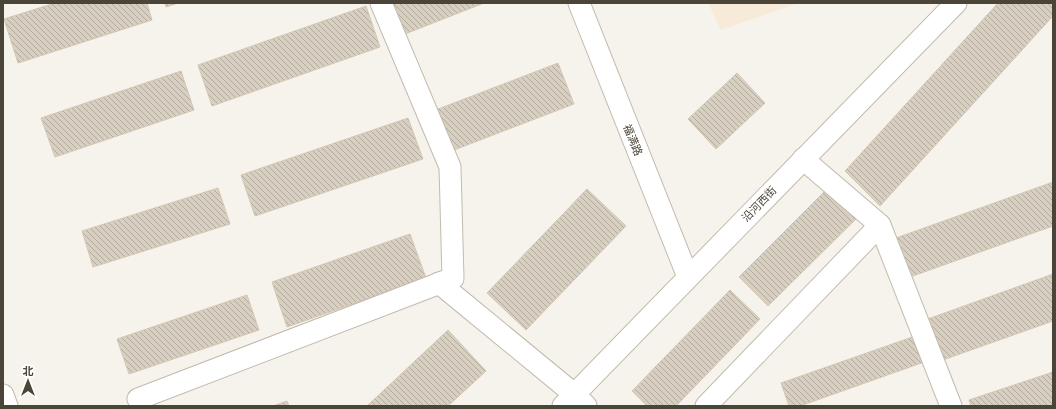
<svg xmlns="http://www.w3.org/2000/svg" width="1056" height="409" font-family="'DM Sans','Noto Sans SC',sans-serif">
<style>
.commercial{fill:#f7ead8}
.building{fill:url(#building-back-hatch);stroke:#d3c7b4}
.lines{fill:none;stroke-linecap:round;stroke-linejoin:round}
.minor-casing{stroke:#c2bbae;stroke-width:23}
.minor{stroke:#fff;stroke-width:21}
.labels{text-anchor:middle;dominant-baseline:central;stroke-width:3.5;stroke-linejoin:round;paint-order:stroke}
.street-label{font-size:11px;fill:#4b4439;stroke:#fff}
</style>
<defs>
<pattern id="building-back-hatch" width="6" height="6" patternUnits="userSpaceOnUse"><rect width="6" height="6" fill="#d8cfc1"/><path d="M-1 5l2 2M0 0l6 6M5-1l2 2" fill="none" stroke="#b1aa9e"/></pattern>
</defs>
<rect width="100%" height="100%" fill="#f6f3ec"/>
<polygon class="commercial" points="708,3 799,3 721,30"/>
<g class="building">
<polygon points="55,3 147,3 152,20 18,63 4,19"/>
<polygon points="165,3 178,3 166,7"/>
<polygon points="387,3 484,3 400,36"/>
<polygon points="998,3 1053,3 1053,16 880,206 845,171"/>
<polygon points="366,6 380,47 212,106 198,65"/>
<polygon points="558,63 574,104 449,152 433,111"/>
<polygon points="181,71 194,110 55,157 41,118"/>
<polygon points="737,73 765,103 716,149 688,119"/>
<polygon points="408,118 423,159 255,216 241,175"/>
<polygon points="1053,182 1053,226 910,277 896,238"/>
<polygon points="218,188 230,224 93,267 82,231"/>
<polygon points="587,189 626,226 526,330 487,293"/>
<polygon points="826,190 856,219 768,306 739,277"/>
<polygon points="410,234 426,278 287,327 272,282"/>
<polygon points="1053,274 1053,321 940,361 925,320"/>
<polygon points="730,290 760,319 676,406 647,406 632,391"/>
<polygon points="247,295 259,330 129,374 117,339"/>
<polygon points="448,330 486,371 448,406 367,406"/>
<polygon points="918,335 927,361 800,406 789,406 781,383"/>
<polygon points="1053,372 1053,406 971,406 969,400"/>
<polygon points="287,401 289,406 273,406"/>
</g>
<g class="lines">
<defs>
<g id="minor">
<polyline points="579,3 688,277"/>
<polyline points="803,159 880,225 951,406"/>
<polyline points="439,283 574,394 586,406"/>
<polyline points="3,395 7,406"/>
<polyline points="138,399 453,278 450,167 381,3"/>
<polyline points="563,406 956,3"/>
<polyline points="706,406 880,225"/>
</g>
</defs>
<use href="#minor" class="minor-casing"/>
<use href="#minor" class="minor"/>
</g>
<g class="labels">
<g class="street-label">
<text transform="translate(633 140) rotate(68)">福满路</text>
<text transform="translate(759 204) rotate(-46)">沿河西街</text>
</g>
</g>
<rect width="1056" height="409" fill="none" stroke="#4b4439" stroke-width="8"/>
<g transform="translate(28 381)" stroke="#ffffff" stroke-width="3" paint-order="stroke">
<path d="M0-3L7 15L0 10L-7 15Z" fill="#4b4439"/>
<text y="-6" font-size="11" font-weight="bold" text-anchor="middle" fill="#4b4439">北</text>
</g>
</svg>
